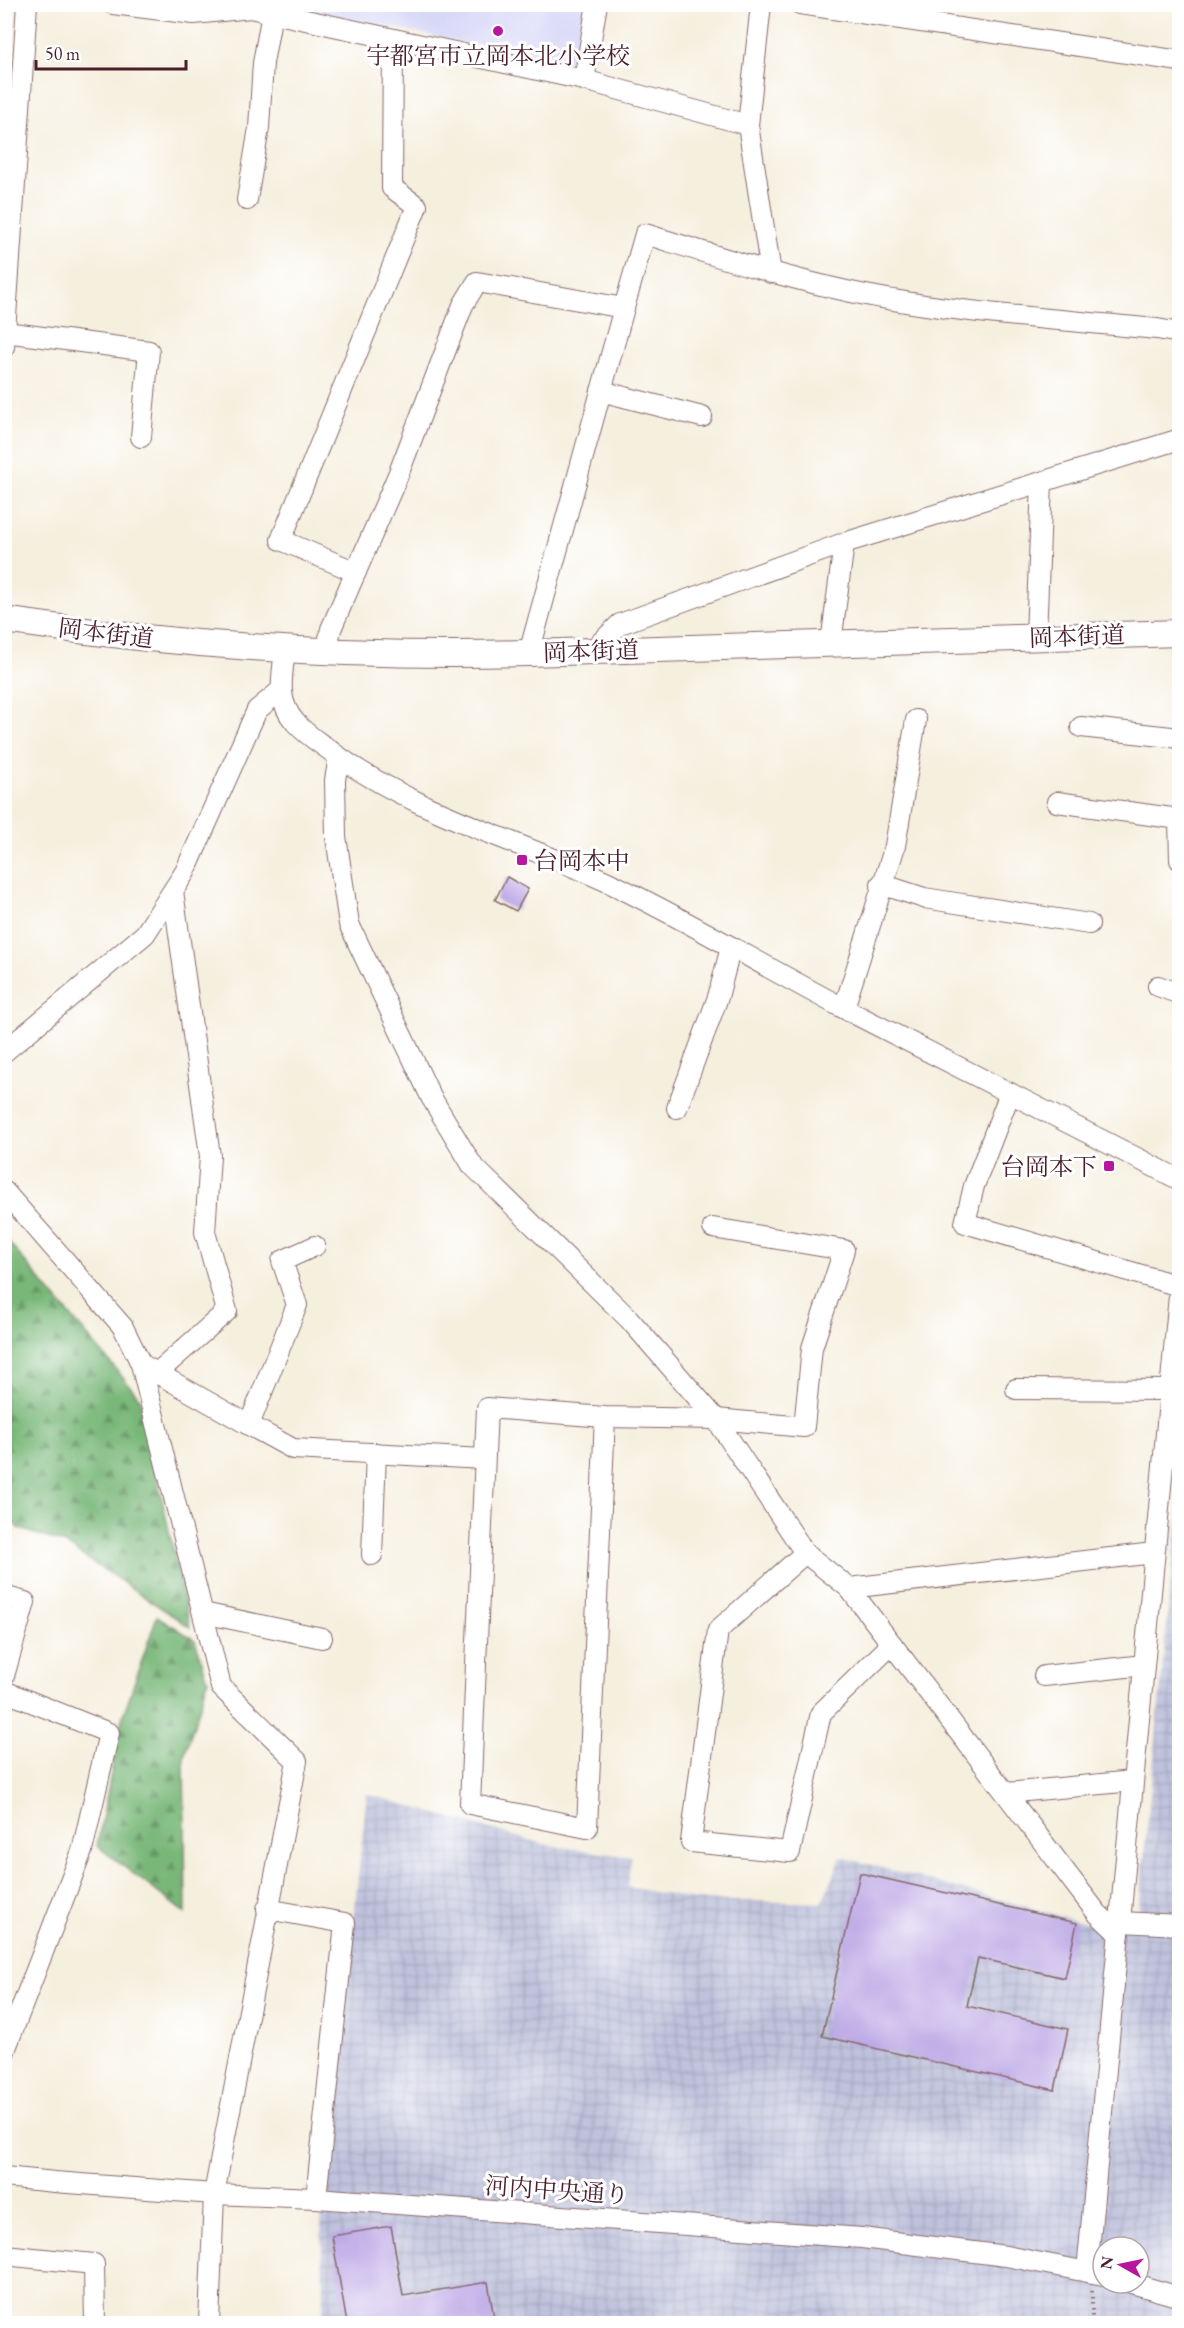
<svg xmlns="http://www.w3.org/2000/svg" width="1184" height="2328" font-family="'EB Garamond','Noto Serif JP',serif">
<style>
.built{fill:#d7d7f8}
.industrial{fill:url(#industrial-grid);fill-rule:evenodd}
.forest{fill:url(#forest-firs);stroke:#616b52;stroke-width:1.5}
.building{fill:#bca7e5}
.lines{fill:none;stroke-linecap:round;stroke-linejoin:round}
.minor-casing{stroke:#86686a;stroke-width:22}
.major-casing{stroke:#86686a;stroke-width:28}
.path{stroke:#86686a;stroke-width:4;stroke-dasharray:1.5 4.5;stroke-linecap:butt}
.minor{stroke:#fff;stroke-width:20}
.major{stroke:#fff;stroke-width:26}
.poi-dot{fill:#b5179e;stroke:#fff;stroke-width:2}
.labels{text-anchor:middle;dominant-baseline:central;stroke-width:6;stroke-linejoin:round;paint-order:stroke}
.poi-label{font-size:24px;fill:#4a1f2b;stroke:#fff}
.street-label{font-size:24px;fill:#4a1f2b;stroke:#fff}
</style>
<defs>
<pattern id="industrial-grid" width="8" height="8" patternUnits="userSpaceOnUse" patternTransform="scale(1.5)"><rect width="8" height="8" fill="#bfc2dd"/><path d="M0 4h8M4 0v8" fill="none" stroke="#a6a6be"/></pattern>
<pattern id="forest-firs" width="22" height="20" patternUnits="userSpaceOnUse" patternTransform="scale(1.5)"><rect width="22" height="20" fill="#78b778"/><path d="M5 1l3.5 6h-7zM16 11l3.5 6h-7z" fill="#649463"/></pattern>
</defs>
<rect width="100%" height="100%" fill="#fff"/>
<filter id="ink" filterUnits="userSpaceOnUse"><feTurbulence type="fractalNoise" baseFrequency=".0167" numOctaves="2"/><feDisplacementMap in="SourceGraphic" scale="12" xChannelSelector="R" yChannelSelector="G"/><feConvolveMatrix kernelMatrix="1 2 1 2 8 2 1 2 1" color-interpolation-filters="sRGB"/></filter>
<filter id="wash" filterUnits="userSpaceOnUse"><feTurbulence type="fractalNoise" baseFrequency=".008" numOctaves="4" result="noise"/><feDisplacementMap in="SourceGraphic" scale="24" xChannelSelector="R" yChannelSelector="G"/><feGaussianBlur stdDeviation="1.35" result="paint"/><feColorMatrix in="noise" values="0 0 0 0 0 0 0 0 0 0 0 0 0 0 0 0 0 1.4 0 .05"/><feComposite in="paint" operator="in"/></filter>
<g filter="url(#wash)">
<rect width="100%" height="100%" fill="#f5efde"/>
<polygon class="built" points="287,5 588,5 581,58 570,65"/>
<path class="industrial" d="M1177,1519H1179V2323L324,2324L321,2220L367,1794L547,1845L631,1857L627,1887L695,1900L822,1903L841,1857L1097,1926L1137,1930ZM1103,2247H1139V2283H1103Z"/>
<g class="forest">
<polygon points="4,1237 140,1398 190,1627 65,1544 18,1528 5,1512"/>
<polygon points="157,1616 195,1640 208,1680 184,1757 186,1914 97,1846 121,1722"/>
</g>
<g id="blocks">
<g class="building">
<polygon points="507,877 528,889 516,911 495,900"/>
<polygon points="860,1873 1077,1923 1065,1978 978,1958 967,2006 1068,2029 1055,2090 822,2036"/>
<polygon points="391,2226 403,2296 488,2282 495,2324 347,2324 332,2236"/>
</g>
</g>
</g>
<g filter="url(#ink)">
<use href="#blocks" fill-opacity="0" stroke="#86686a" stroke-width="1.5"/>
<g class="lines">
<defs>
<g id="minor">
<polyline points="113,4 194,14 250,8 584,80 748,125"/>
<polyline points="761,4 748,125 771,273"/>
<polyline points="800,4 1180,61"/>
<polyline points="584,80 597,4"/>
<polyline points="247,200 259,128 263,63 272,13"/>
<polyline points="5,332 149,351 141,437"/>
<polyline points="4,347 27,4"/>
<polyline points="601,391 702,417"/>
<polyline points="356,572 281,540 417,206 392,188 393,39"/>
<polyline points="1036,637 1042,482"/>
<polyline points="831,643 844,543"/>
<path d="M285,651C282,676 276,701 295,722C305,734 320,743 332,752C415,813 518,840 610,883C689,921 765,967 843,1008C955,1066 1068,1122 1180,1180"/>
<polyline points="592,651 620,624 844,543 1180,439"/>
<path d="M326,653L331,629L398,475L463,305L477,282L624,308L645,234C713,255 781,277 851,292C951,313 1055,319 1157,329L1180,333"/>
<polyline points="529,653 624,308"/>
<polyline points="1081,727 1180,738"/>
<polyline points="339,757 335,780 336,837 349,924 431,1097 472,1165 629,1319 716,1419 805,1553 849,1588 1097,1913 1119,1934"/>
<polyline points="1057,802 1179,819 1180,860"/>
<polyline points="881,884 924,898 1089,924"/>
<polyline points="1158,986 1180,994"/>
<polyline points="844,1008 895,846 916,720"/>
<polyline points="4,1052 145,934 185,872 257,710 280,691"/>
<polyline points="1010,1093 974,1186 965,1223 1179,1286"/>
<polyline points="677,1108 718,997 731,947"/>
<polyline points="4,1191 123,1327 141,1364 249,1425 293,1449 484,1459"/>
<polyline points="141,1364 221,1687 297,1761 214,2194 209,2324"/>
<polyline points="157,1373 227,1311 205,1232 210,1156 173,891"/>
<polyline points="1016,1389 1170,1390"/>
<polyline points="605,1417 587,1828 470,1804 487,1408 605,1417 716,1419 804,1427 812,1348 844,1250 713,1228"/>
<polyline points="249,1425 297,1305 282,1261 315,1246"/>
<polyline points="805,1553 718,1630 691,1842 790,1852 821,1713 892,1644"/>
<polyline points="372,1555 376,1453"/>
<polyline points="849,1588 1154,1553"/>
<polyline points="4,1596 25,1602 4,1676"/>
<polyline points="203,1613 322,1638"/>
<polyline points="1044,1676 1144,1665"/>
<polyline points="4,1691 109,1733 82,1851 4,2053"/>
<polyline points="1006,1793 1133,1781"/>
<polyline points="267,1909 345,1923 316,2198"/>
<polyline points="1121,1922 1180,1925"/>
<polyline points="4,2177 55,2182 214,2194 316,2198 862,2238 1006,2256 1103,2275"/>
<polyline points="4,2255 94,2264 95,2324"/>
<polyline points="1087,2271 1180,1285"/>
<polyline points="1131,2283 1180,2297"/>
</g>
<path id="major" d="M4,620C179,646 353,658 529,653L1180,633"/>
</defs>
<use href="#minor" class="minor-casing"/>
<use href="#major" class="major-casing"/>
<polyline class="path" points="1092,2291 1092,2324"/>
<use href="#minor" class="minor"/>
<use href="#major" class="major"/>
</g>
</g>
<g class="poi-dot">
<circle cx="498" cy="31" r="6"/>
<rect x="516" y="854" width="12" height="12" rx="3"/>
<rect x="1103" y="1160" width="12" height="12" rx="3"/>
</g>
<g class="labels">
<g class="poi-label">
<text x="498" y="55">宇都宮市立岡本北小学校</text>
<text x="534" y="860" text-anchor="start">台岡本中</text>
<text x="1097" y="1166" text-anchor="end">台岡本下</text>
</g>
<g class="street-label">
<text transform="translate(106 633) rotate(7)">岡本街道</text>
<text transform="translate(1077 636) rotate(-2)">岡本街道</text>
<text transform="translate(591 651) rotate(-2)">岡本街道</text>
<text transform="translate(557 2190) rotate(4)">河内中央通り</text>
</g>
</g>
<rect width="1184" height="2328" fill="none" stroke="#fff" stroke-width="24"/>
<g transform="translate(1121 2265) rotate(279)"><circle r="28" fill="#ffffff" stroke="#b7a5aa" stroke-width="1.5"/>
<path d="M0-4.5L10 22L0 15L-10 22Z" fill="#b5179e"/>
<text y="-9" font-size="16" font-weight="bold" text-anchor="middle" fill="#4a1f2b">N</text>
</g>
<path d="M36 60v9h150v-9" fill="none" stroke="#4a1f2b" stroke-width="3"/>
<text x="45" y="60" font-size="18" fill="#4a1f2b" stroke="#ffffff" stroke-width="4.5" paint-order="stroke">50 m</text>
</svg>
